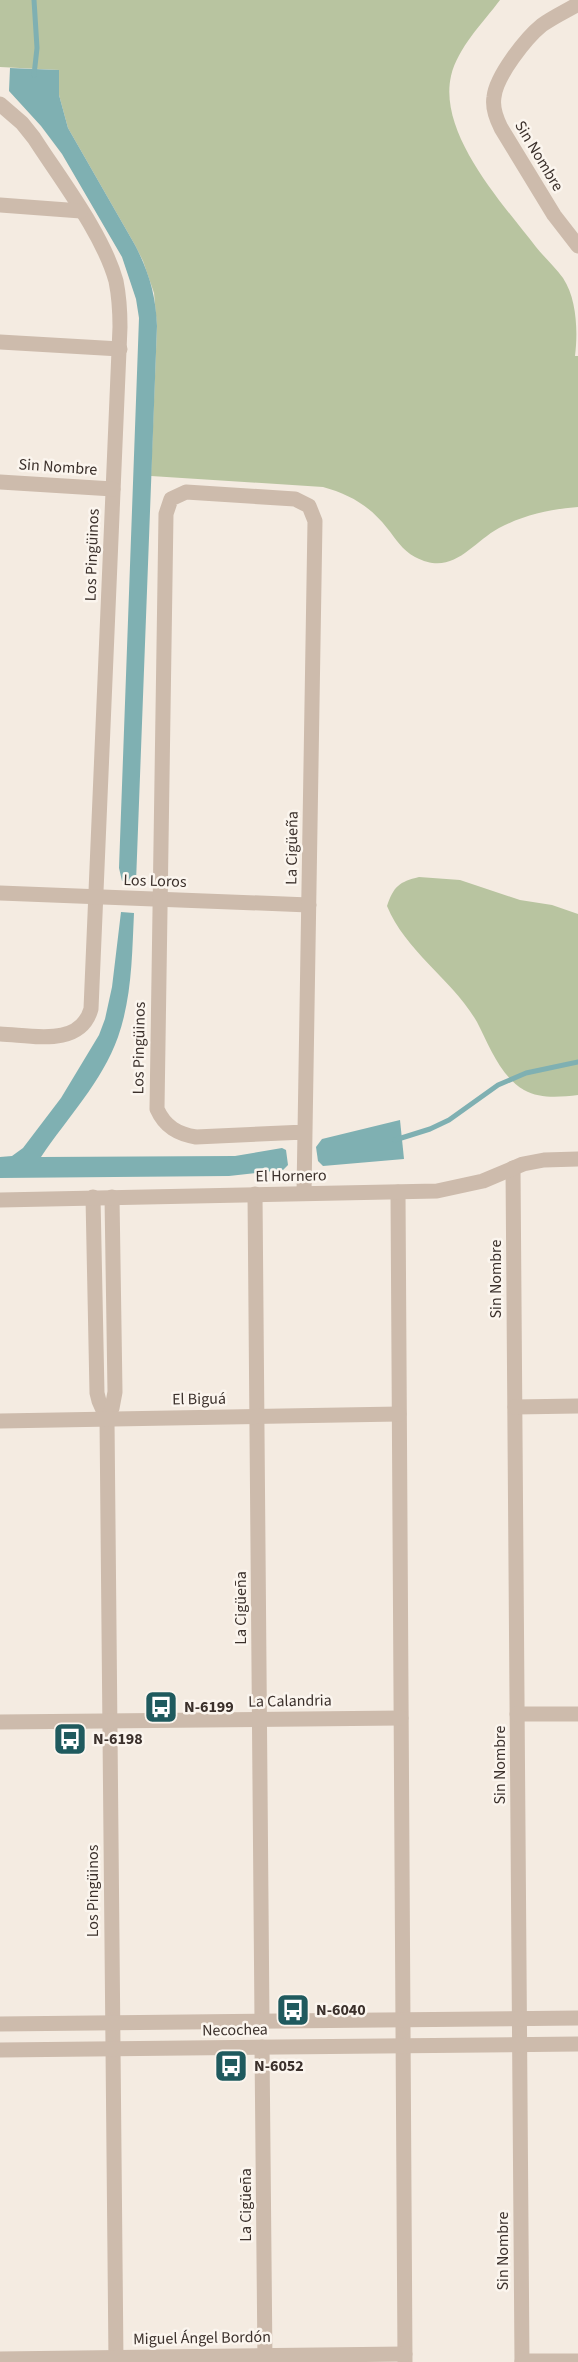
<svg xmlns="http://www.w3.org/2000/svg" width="578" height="2362" font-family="'Source Sans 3',sans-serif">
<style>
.green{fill:#b8c4a0}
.water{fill:#7fb0b2}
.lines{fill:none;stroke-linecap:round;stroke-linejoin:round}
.stream{stroke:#7fb0b2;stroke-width:5}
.minor{stroke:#cdbbac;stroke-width:15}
.labels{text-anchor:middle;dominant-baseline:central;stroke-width:5;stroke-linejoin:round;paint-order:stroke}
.street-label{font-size:16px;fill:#3b302b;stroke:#fbf5ee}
.poi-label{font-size:16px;font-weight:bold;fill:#3b302b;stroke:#fbf5ee;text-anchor:start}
</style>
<rect width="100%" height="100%" fill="#f4ebe1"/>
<g class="green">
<path d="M0,0H500C483,23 458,47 451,76C438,134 503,204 536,247C544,257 555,267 563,278C577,299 578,332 575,356H578V507C550,509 524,515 499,528C470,544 453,577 415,557C402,550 396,539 387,528C370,506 349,494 323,487L151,476L157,326L154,293L143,261L135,245L68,128L59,95V70L0,67Z"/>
<path d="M419,877L460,880L520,900L552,905L578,914V1095C560,1097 540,1099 524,1090C500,1076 489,1045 477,1022C452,979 406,952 387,906C394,886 399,882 419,877Z"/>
</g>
<g class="water">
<path d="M10,68L59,70V95L68,128L135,245C149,272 156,296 157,326L136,882L122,881L119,868L139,318L136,299L122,257L62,154L41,126L9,91Z"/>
<path d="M121,912L134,913C132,955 132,997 118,1037C102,1082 67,1118 41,1157L235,1156L282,1148L286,1150L288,1165L283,1170L229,1176L0,1178V1157L12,1156L23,1148L61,1098L99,1035L105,1019L112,987Z"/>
<polygon points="400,1120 404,1159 323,1166 318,1161 316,1147 322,1139"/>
</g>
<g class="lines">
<g class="stream">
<polyline points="34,75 37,48 34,0"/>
<polyline points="395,1140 430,1129 449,1120 498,1085 526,1073 578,1062"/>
</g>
<g class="minor">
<path d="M578,4C566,11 553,17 542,25C526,38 496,76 494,97C492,108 496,118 501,128L554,215L578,246"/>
<path d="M0,104L22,123L34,138C61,180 103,234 116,281C119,296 120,312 120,327L91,1009C80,1048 31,1035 0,1034"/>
<polyline points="0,205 81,211"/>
<polyline points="0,342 120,349"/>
<polyline points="0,482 113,489"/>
<polyline points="0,893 309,905"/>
<polyline points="513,1168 522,2362"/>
<polyline points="398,1192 405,2362"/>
<path d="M304,1193L315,521L309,506L295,499L186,492L171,499L166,514L157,1109C165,1127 178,1134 196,1137L305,1132"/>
<polyline points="255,1194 262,2021"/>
<polyline points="93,1197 97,1393 99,1401 107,1419"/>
<polyline points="112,1197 115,1392 112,1408 107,1419 116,2362"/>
<polyline points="0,1200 437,1191 483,1181 523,1164 544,1160 578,1159"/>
<polyline points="515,1407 578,1406"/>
<polyline points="0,1421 399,1414"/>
<polyline points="517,1714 578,1714"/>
<polyline points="0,1722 401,1718"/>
<polyline points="0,2024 578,2018"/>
<polyline points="262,2047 265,2362"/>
<polyline points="0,2050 578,2044"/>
<polyline points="0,2359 405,2354"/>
<polyline points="522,2361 578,2361"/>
</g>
</g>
<defs>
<symbol id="bus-square" viewBox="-11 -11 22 22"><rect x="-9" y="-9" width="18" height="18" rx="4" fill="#1f5a5e" stroke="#fbf5ee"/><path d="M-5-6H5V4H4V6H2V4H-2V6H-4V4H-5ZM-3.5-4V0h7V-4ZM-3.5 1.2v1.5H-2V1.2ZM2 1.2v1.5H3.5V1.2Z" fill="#fff"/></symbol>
</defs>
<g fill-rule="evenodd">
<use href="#bus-square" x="142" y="1688" width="38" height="38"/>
<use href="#bus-square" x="51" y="1720" width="38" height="38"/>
<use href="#bus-square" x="274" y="1991" width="38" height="38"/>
<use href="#bus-square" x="212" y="2047" width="38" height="38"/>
</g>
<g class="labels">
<g class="street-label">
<text transform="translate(539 156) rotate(59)">Sin Nombre</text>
<text transform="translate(58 467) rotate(4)">Sin Nombre</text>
<text transform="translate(92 555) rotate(-88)">Los Pingüinos</text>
<text transform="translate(292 848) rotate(-89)">La Cigüeña</text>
<text transform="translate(155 881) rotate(2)">Los Loros</text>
<text transform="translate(139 1048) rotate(-89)">Los Pingüinos</text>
<text transform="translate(291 1176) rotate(-1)">El Hornero</text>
<text transform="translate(496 1279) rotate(-90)">Sin Nombre</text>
<text transform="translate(199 1399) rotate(-1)">El Biguá</text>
<text transform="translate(241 1608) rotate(-90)">La Cigüeña</text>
<text transform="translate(290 1701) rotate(-1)">La Calandria</text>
<text transform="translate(500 1765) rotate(-90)">Sin Nombre</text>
<text transform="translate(93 1891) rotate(-90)">Los Pingüinos</text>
<text transform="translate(235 2030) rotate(-1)">Necochea</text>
<text transform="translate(246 2205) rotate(-90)">La Cigüeña</text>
<text transform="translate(503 2251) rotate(-90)">Sin Nombre</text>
<text transform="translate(202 2338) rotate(-1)">Miguel Ángel Bordón</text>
</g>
<g class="poi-label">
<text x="184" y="1707">N-6199</text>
<text x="93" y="1739">N-6198</text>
<text x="316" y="2010">N-6040</text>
<text x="254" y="2066">N-6052</text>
</g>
</g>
</svg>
